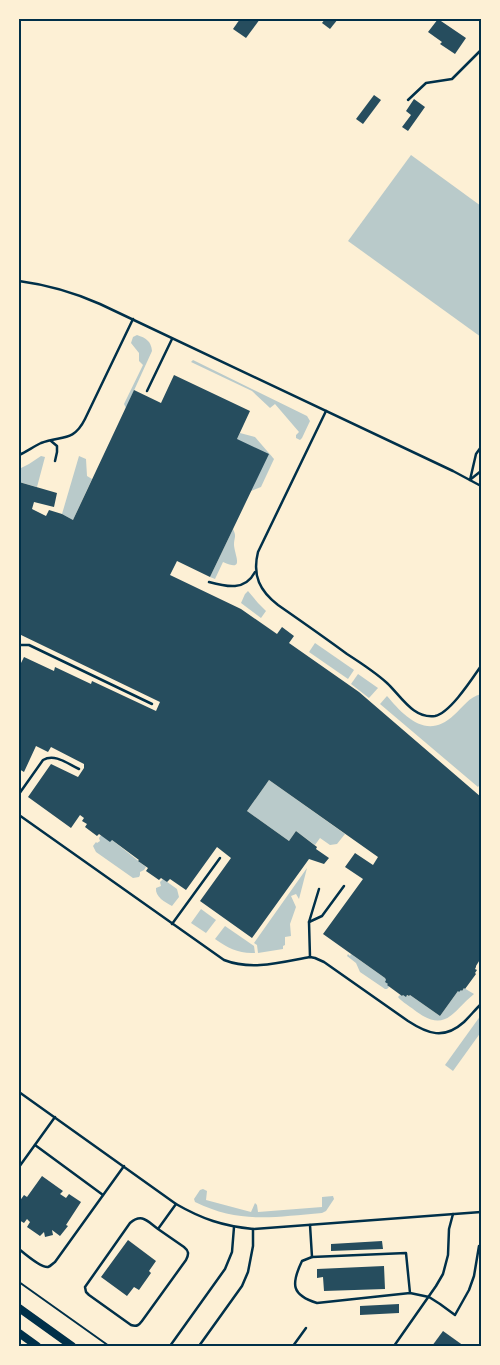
<svg xmlns="http://www.w3.org/2000/svg" width="500" height="1365" font-family="Helvetica,sans-serif">
<style>
.green{fill:#b9caca}
.building{fill:#264d5e}
.lines{fill:none;stroke-linecap:round;stroke-linejoin:round}
.path{stroke:#003049;stroke-width:2}
.service{stroke:#003049;stroke-width:2.5}
.secondary{stroke:#003049;stroke-width:8}
.neatline{fill:none;stroke:#003049;stroke-width:2}
</style>
<rect width="100%" height="100%" fill="#fdf0d5"/>
<g class="green">
<polygon points="411,155 481,206 481,337 348,241"/>
<path d="M137,335C146,338 151,341 152,351L126,408L124,404L143,365L139,361V353L131,343L133,337Z"/>
<polygon points="193,360 307,416 310,421 302,438 300,440 296,438 296,435 299,432 275,404 270,408 269,407 252,391 191,362"/>
<polygon points="240,433 255,437 274,459 261,487 251,491 237,439"/>
<polygon points="41,456 45,457 37,487 19,482 19,469 29,464"/>
<polygon points="79,456 86,459 87,476 92,479 73,520 62,514"/>
<path d="M233,529C237,537 234,537 234,545C235,557 245,572 223,562L215,579L210,577Z"/>
<polygon points="248,591 258,603 266,611 261,618 241,603 245,594"/>
<polygon points="315,643 354,670 348,679 309,652"/>
<polygon points="358,674 378,688 369,698 351,684"/>
<path d="M481,694V783L478,787L380,704L387,696C404,716 427,741 454,715C463,707 469,697 481,694Z"/>
<polygon points="269,780 345,834 337,844 330,845 320,838 315,845 296,831 289,841 247,811"/>
<polygon points="101,835 112,840 146,867 144,870 140,872 140,875 139,877 133,878 96,852 93,846 96,842 97,843 100,841 99,838"/>
<polygon points="307,868 299,899 296,894 291,896 296,907 290,924 291,936 285,937 285,945 283,946 283,949 258,953 257,945 254,943"/>
<path d="M163,879L177,889L179,897L172,906C165,902 155,897 156,888L161,886L160,882Z"/>
<polygon points="201,909 216,920 206,933 191,923"/>
<path d="M225,926L254,946L255,953C239,954 228,948 215,939Z"/>
<polygon points="348,954 350,956 351,954 385,978 389,987 387,989 385,989 360,972 356,963 347,956"/>
<path d="M464,988L474,994C453,1011 446,1033 417,1012C411,1007 402,1002 398,997L400,995L402,996L403,995L409,996L410,995L440,1016L458,991L461,990L462,991Z"/>
<polygon points="481,1015 481,1032 453,1071 445,1065"/>
<path d="M203,1189L207,1191L206,1200L251,1212L255,1203L257,1205L258,1212L322,1207V1197L333,1196L334,1199L326,1211L322,1213C273,1217 240,1224 195,1202L194,1199L200,1190Z"/>
</g>
<g class="building">
<polygon points="240,19 260,19 246,38 233,29"/>
<polygon points="325,19 338,19 330,29 322,23"/>
<polygon points="438,19 466,38 455,54 440,44 442,42 428,32"/>
<polygon points="374,95 381,100 363,124 356,119"/>
<polygon points="414,99 425,107 408,131 402,127 411,115 406,111"/>
<polygon points="174,375 250,411 237,439 269,454 210,577 177,561 170,575 241,609 277,634 282,627 294,636 289,643 359,692 481,797 481,958 476,966 476,967 475,969 477,970 475,973 476,974 465,989 464,988 462,991 461,990 459,992 458,991 440,1016 410,995 409,996 407,995 406,997 403,995 402,996 387,985 388,984 385,982 386,980 385,978 323,934 363,879 345,867 355,853 373,865 378,857 269,780 247,811 289,841 296,831 317,847 316,849 329,858 324,864 309,859 252,938 200,901 231,858 217,847 186,890 170,879 167,882 161,878 159,880 146,871 148,868 138,861 139,860 112,840 110,842 99,834 97,836 85,827 87,824 82,821 84,818 80,815 71,828 28,797 51,764 78,777 84,768 84,764 51,747 48,752 36,746 24,772 19,769 19,667 24,657 54,671 55,667 91,684 92,681 156,711 160,702 19,634 19,482 57,493 54,507 34,502 32,509 46,516 49,510 62,514 73,520 134,390 161,403"/>
<polygon points="42,1176 63,1191 60,1194 66,1198 69,1194 81,1202 66,1225 68,1226 60,1236 52,1230 53,1235 45,1237 44,1232 40,1236 27,1227 30,1222 27,1219 24,1223 19,1220 19,1202 24,1195 27,1197"/>
<polygon points="128,1240 156,1261 149,1271 151,1273 139,1290 134,1287 127,1296 101,1277"/>
<polygon points="382,1241 383,1249 331,1251 331,1244"/>
<polygon points="384,1266 385,1289 324,1291 323,1277 317,1278 317,1269"/>
<polygon points="399,1304 399,1313 360,1315 360,1306"/>
<polygon points="443,1331 464,1346 432,1346"/>
</g>
<g class="lines">
<polyline class="path" points="19,1282 109,1346"/>
<g class="service">
<polyline points="408,100 426,83 452,79 481,50"/>
<path d="M19,281C49,285 73,292 100,304L453,471L481,486"/>
<polyline points="147,391 172,339"/>
<path d="M326,411L258,552C252,576 260,591 278,605C301,621 324,637 347,654C361,663 375,672 387,683C401,696 413,719 435,716C450,713 472,679 481,666"/>
<polyline points="51,441 57,446 57,452 55,461"/>
<path d="M19,455C26,452 33,447 41,443C61,435 73,443 85,419L133,319"/>
<polyline points="471,479 481,471"/>
<polyline points="470,480 476,454 481,447"/>
<path d="M209,582C227,587 245,591 255,572"/>
<polyline points="19,645 29,645 152,704"/>
<path d="M19,794L43,760C55,753 68,764 79,769"/>
<path d="M19,815L224,960C252,971 282,962 310,957L315,958L324,962L408,1021C428,1034 444,1040 464,1022C470,1016 475,1010 481,1004"/>
<polyline points="309,922 322,916 344,886"/>
<polyline points="172,924 220,858"/>
<polyline points="310,957 309,922 319,889"/>
<path d="M19,1092L176,1204C202,1219 223,1226 253,1229L481,1212"/>
<polyline points="35,1145 103,1195"/>
<polyline points="19,1167 55,1117"/>
<polyline points="310,1225 312,1257"/>
<path d="M158,1229C147,1221 142,1213 130,1223L85,1287L86,1292L89,1295L131,1325C137,1327 139,1325 142,1321L186,1260C189,1254 189,1251 184,1247L158,1229L176,1204"/>
<path d="M19,1249C25,1254 41,1268 48,1267C51,1266 52,1264 55,1262L124,1166"/>
<path d="M410,1293L406,1253L312,1257L302,1261C291,1284 291,1295 317,1303L410,1293L429,1297L440,1304L455,1315L469,1290L474,1276L479,1246"/>
<polyline points="170,1346 225,1269 232,1252 234,1227"/>
<polyline points="199,1346 242,1286 248,1272 253,1246 253,1229"/>
<polyline points="293,1346 306,1328"/>
<polyline points="394,1346 436,1286 443,1274 448,1255 449,1229 453,1214"/>
</g>
<g class="secondary">
<polyline points="19,1308 72,1346"/>
<polyline points="19,1333 37,1346"/>
</g>
</g>
<rect width="500" height="1365" fill="none" stroke="#fdf0d5" stroke-width="40"/>
<rect x="20" y="20" width="460" height="1325" class="neatline"/>
</svg>
